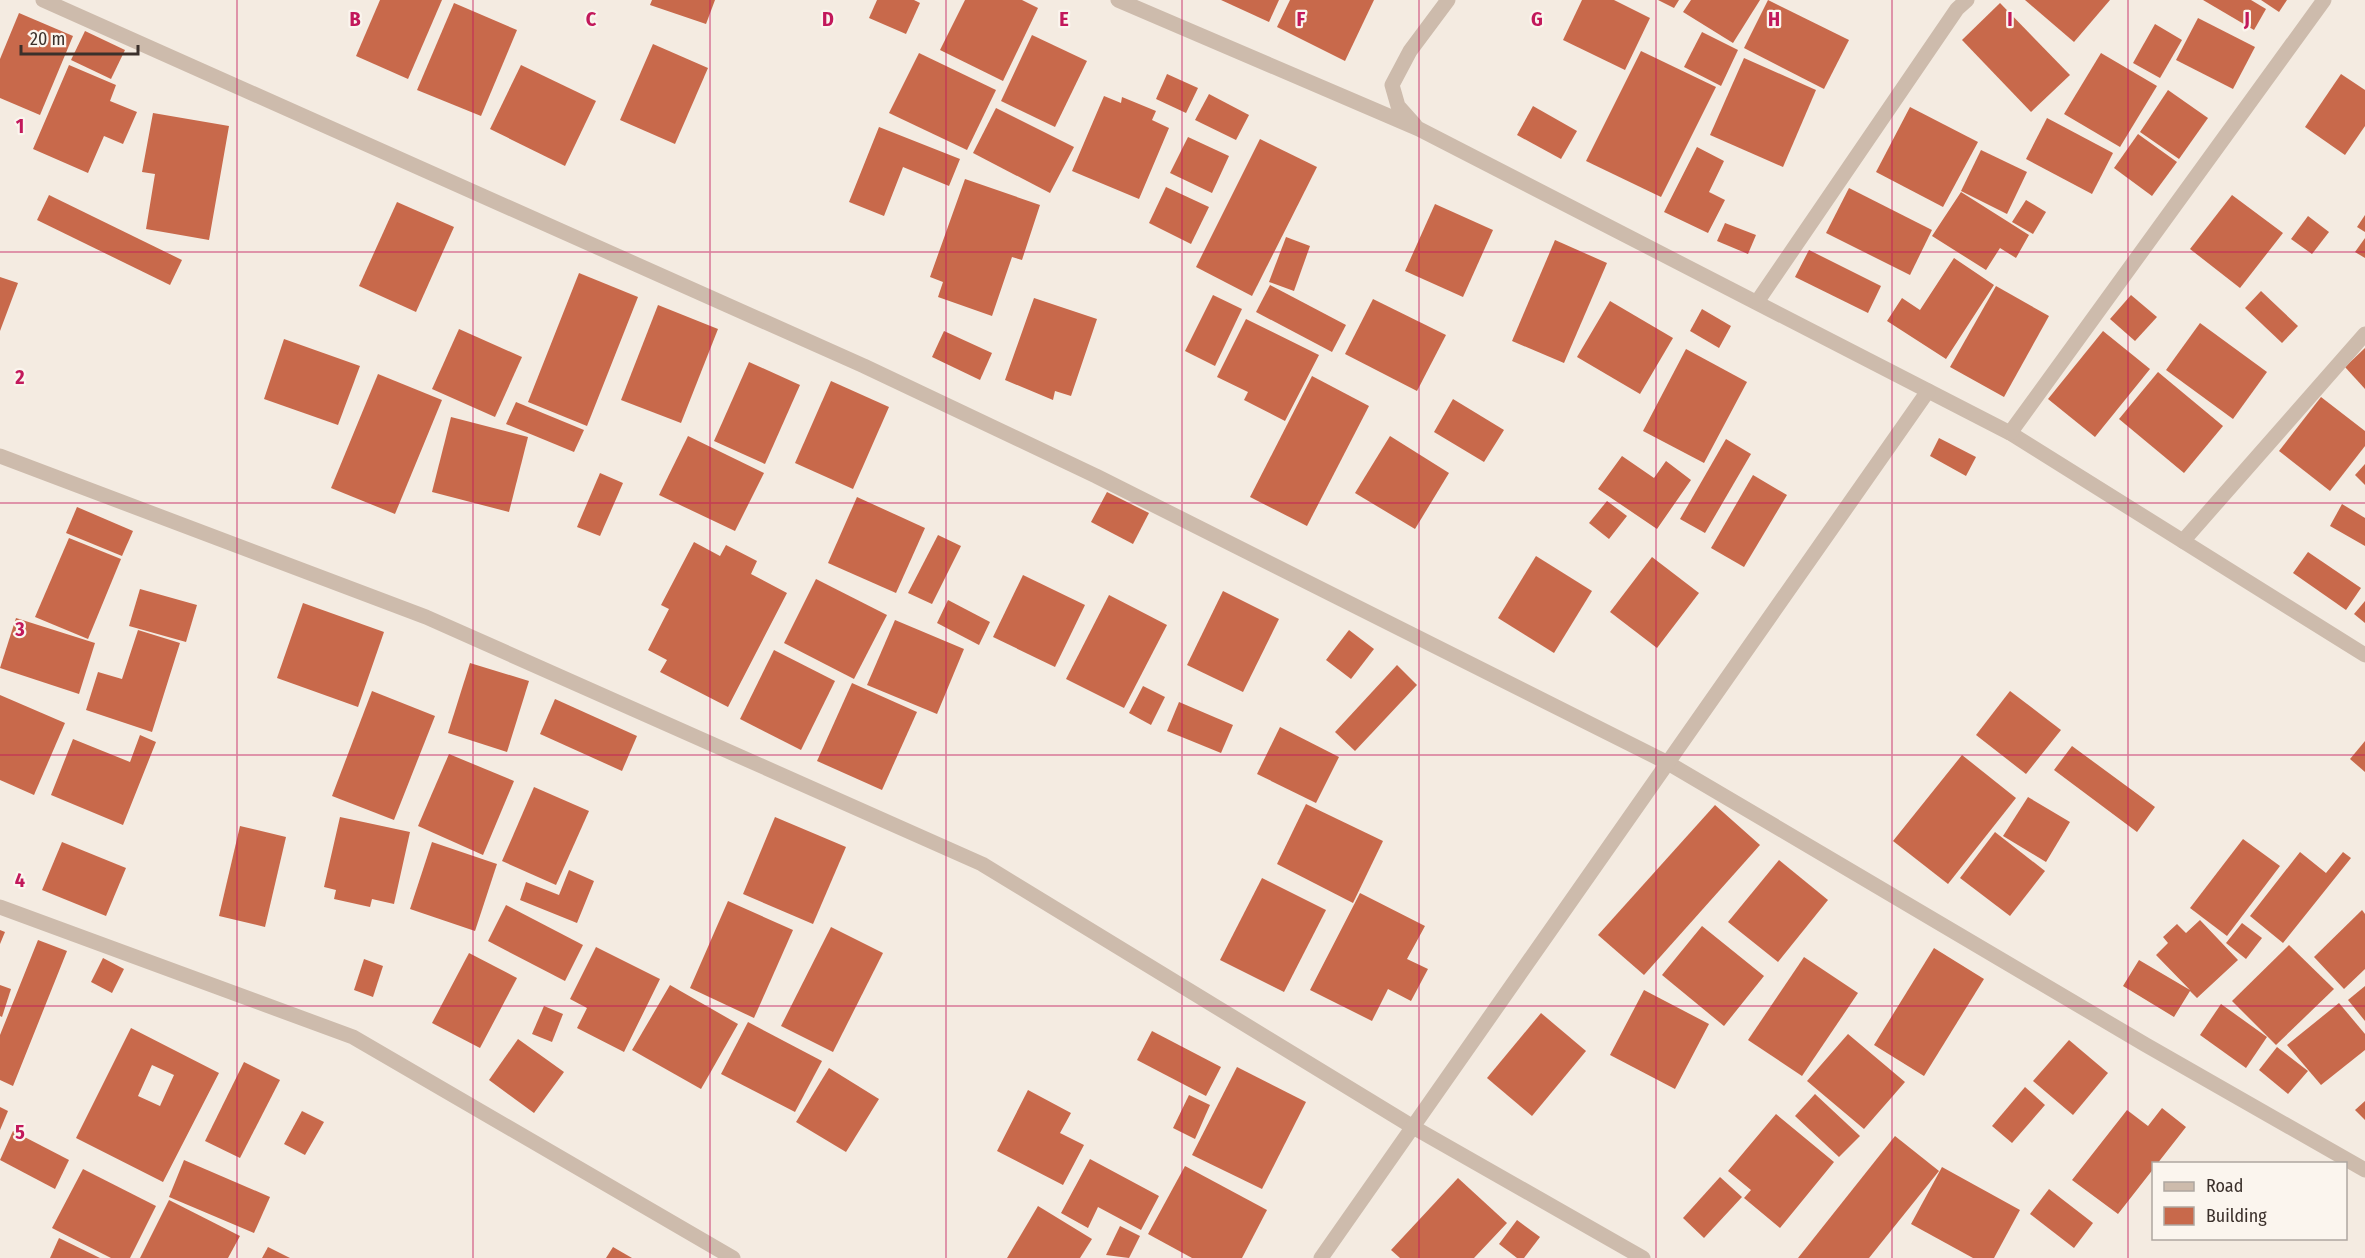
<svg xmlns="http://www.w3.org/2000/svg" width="2365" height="1258" font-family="'Fira Sans Condensed',sans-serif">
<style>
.building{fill:#c8694b;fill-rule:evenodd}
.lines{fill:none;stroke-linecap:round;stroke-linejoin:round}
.minor{stroke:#cdbbac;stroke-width:15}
.grid{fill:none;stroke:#c2185b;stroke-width:1.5;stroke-opacity:0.55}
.grid-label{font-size:20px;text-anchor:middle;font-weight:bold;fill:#c2185b;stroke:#fbf5ee;stroke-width:4.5;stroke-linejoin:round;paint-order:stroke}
</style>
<rect width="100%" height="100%" fill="#f4ebe1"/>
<g class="building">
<polygon points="380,0 442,0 408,79 356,56"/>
<polygon points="652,0 715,0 706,24 650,5"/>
<polygon points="877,0 914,0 920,3 906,34 869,18"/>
<polygon points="965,0 1022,0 1038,8 1003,81 940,50"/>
<polygon points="1221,0 1279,0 1269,22"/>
<polygon points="1290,0 1374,0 1345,61 1277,27"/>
<polygon points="1582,0 1614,0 1650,18 1625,70 1563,40"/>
<polygon points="1658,0 1679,0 1674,8"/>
<polygon points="1691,0 1760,0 1733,43 1683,12"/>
<polygon points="1768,0 1849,40 1824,89 1744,48"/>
<polygon points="2025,0 2110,0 2074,42"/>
<polygon points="2203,0 2251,0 2266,9 2254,30"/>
<polygon points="2261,0 2287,0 2279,12"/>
<polygon points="454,3 517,30 481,116 417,90"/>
<polygon points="2000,3 2070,75 2031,112 1962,40"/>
<polygon points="19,13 73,36 40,115 0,98 0,59"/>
<polygon points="2198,18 2255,47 2233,89 2176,60"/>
<polygon points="2155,24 2182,40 2160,78 2133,63"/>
<polygon points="85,31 125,50 111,79 71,60"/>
<polygon points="1702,32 1738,50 1721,86 1684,67"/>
<polygon points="1032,35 1087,61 1055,127 1001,101"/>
<polygon points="653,44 708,68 675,144 620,120"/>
<polygon points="1641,51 1716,87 1661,197 1586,161"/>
<polygon points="919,53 996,90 967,150 889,113"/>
<polygon points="2101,53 2157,86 2120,147 2064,114"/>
<polygon points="1744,58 1816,90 1783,167 1710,135"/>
<polygon points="69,65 116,85 110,101 137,112 123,144 104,136 88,173 33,149"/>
<polygon points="521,65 596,101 565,166 490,129"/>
<polygon points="1167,74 1198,88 1186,113 1156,99"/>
<polygon points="2341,74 2365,90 2365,126 2345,155 2305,127"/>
<polygon points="2168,90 2208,118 2179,159 2140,132"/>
<polygon points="1209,94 1249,115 1236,140 1195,120"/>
<polygon points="1104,96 1121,103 1122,97 1156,111 1152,120 1169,128 1139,199 1072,171"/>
<polygon points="1533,106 1577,131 1561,159 1517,135"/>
<polygon points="1910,107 1978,142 1943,207 1876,172"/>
<polygon points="996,108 1074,147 1050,193 973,153"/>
<polygon points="153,113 229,126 209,240 146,229 155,174 142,172"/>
<polygon points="2047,118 2113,153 2092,194 2026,159"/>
<polygon points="879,127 960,159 949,186 903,167 884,216 849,202"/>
<polygon points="2138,134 2177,162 2152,196 2114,168"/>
<polygon points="1188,137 1229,156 1212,193 1170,173"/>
<polygon points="1260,139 1317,167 1252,296 1196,267"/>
<polygon points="1697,147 1724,161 1709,192 1725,200 1708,233 1664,212"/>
<polygon points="1981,150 2027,172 2007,214 1961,191"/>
<polygon points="965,179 1040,205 1022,260 1012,257 992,316 938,297 943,282 930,277"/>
<polygon points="1166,187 1209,207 1191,244 1149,223"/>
<polygon points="1849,188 1932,230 1910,275 1826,233"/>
<polygon points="1961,192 2029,235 2016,258 2000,248 1986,270 1932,236"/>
<polygon points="49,195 182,260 170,285 37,220"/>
<polygon points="2232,195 2283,233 2240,288 2190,249"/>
<polygon points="2026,200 2046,212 2033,234 2012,222"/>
<polygon points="397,202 454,227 416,312 359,286"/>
<polygon points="1435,204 1493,230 1463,297 1405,271"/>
<polygon points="2365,215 2365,232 2357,227"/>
<polygon points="2308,216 2329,232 2312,254 2291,239"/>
<polygon points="1725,223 1756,235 1748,254 1717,241"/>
<polygon points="1286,237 1310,246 1294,291 1269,282"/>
<polygon points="2365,238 2365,258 2355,252"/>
<polygon points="1555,240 1607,263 1564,363 1512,341"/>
<polygon points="1809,250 1881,286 1868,313 1795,277"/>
<polygon points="1954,258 1994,285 1946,359 1887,321 1902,298 1920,310"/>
<polygon points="579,273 638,297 587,426 528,402"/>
<polygon points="0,277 18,283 0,331"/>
<polygon points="1270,285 1346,325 1332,352 1256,312"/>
<polygon points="1996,286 2049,316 2004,397 1950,367"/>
<polygon points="2261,291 2298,326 2282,343 2245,308"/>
<polygon points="1213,295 1242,309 1215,366 1185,351"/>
<polygon points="2131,295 2157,317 2135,341 2110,319"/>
<polygon points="1034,298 1097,319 1071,396 1055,391 1053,400 1005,380"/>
<polygon points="1373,299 1446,335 1417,391 1345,354"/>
<polygon points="1610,301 1673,338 1640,394 1577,357"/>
<polygon points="658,305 718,329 681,423 621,400"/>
<polygon points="1702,309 1731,326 1719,348 1690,331"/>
<polygon points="1246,319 1319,355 1285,421 1244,400 1248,392 1217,377"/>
<polygon points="2200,323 2267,372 2233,419 2166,370"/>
<polygon points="459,329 522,357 495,417 432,389"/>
<polygon points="944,331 992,353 980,380 932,357"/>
<polygon points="2103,331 2150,369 2095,437 2048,399"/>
<polygon points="284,339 360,366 338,425 264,399"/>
<polygon points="2365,348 2365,389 2345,367"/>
<polygon points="1686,349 1747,382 1704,463 1643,431"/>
<polygon points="749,362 800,385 765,464 714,441"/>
<polygon points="2158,372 2223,426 2184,473 2119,419"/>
<polygon points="378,374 442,400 395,514 331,488"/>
<polygon points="1312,376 1369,406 1307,526 1250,497"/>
<polygon points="831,381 889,407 853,489 795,463"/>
<polygon points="2321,397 2365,431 2365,446 2330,491 2279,451"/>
<polygon points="1453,399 1504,430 1484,462 1434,432"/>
<polygon points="516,402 584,430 574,452 506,424"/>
<polygon points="451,417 528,437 509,512 432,492"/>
<polygon points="688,436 764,473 735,531 659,495"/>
<polygon points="1390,436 1449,473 1415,529 1355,493"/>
<polygon points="1939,438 1976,457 1966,476 1930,456"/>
<polygon points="1726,439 1751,454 1705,533 1680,519"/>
<polygon points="1622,456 1654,478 1666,461 1691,480 1657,529 1598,489"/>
<polygon points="2365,464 2365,485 2355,475"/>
<polygon points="600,473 623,483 600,536 577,527"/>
<polygon points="1753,475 1787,495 1744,567 1711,548"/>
<polygon points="1107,492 1149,513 1133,544 1091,522"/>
<polygon points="857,497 925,528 896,593 828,563"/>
<polygon points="1607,501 1627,516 1609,539 1589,523"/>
<polygon points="2342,504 2365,518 2365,546 2330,526"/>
<polygon points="77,507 133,531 122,556 66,533"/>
<polygon points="938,535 961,546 932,604 908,593"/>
<polygon points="69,538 121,559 88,639 35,617"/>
<polygon points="694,542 720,556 726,545 757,561 751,574 787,593 728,707 660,672 667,660 648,650 669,609 661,605"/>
<polygon points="2308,552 2361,588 2346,610 2293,573"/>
<polygon points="1536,556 1592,591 1554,653 1498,618"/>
<polygon points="1652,557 1699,593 1657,648 1610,612"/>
<polygon points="1023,575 1085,605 1055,667 993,637"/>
<polygon points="816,579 887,615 854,679 784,643"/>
<polygon points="140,589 197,605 186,642 129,626"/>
<polygon points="1223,591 1279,619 1243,692 1187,665"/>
<polygon points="1109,595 1167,625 1124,708 1066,679"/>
<polygon points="948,600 990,622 979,645 937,623"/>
<polygon points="2365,601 2365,623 2354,614"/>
<polygon points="303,603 384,632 358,707 277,678"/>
<polygon points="16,618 95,643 79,694 0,668"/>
<polygon points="895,620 964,649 937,714 867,685"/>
<polygon points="138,630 180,643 152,732 86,710 98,672 122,679"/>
<polygon points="1349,630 1374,649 1351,679 1326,660"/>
<polygon points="774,650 835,681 801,750 740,719"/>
<polygon points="470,663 529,681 507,752 448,733"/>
<polygon points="1397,665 1417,685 1355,751 1335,732"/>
<polygon points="852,683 917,712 882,790 817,761"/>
<polygon points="1143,686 1165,697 1151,725 1129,713"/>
<polygon points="372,691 435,716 394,820 332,796"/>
<polygon points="2010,691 2061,730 2026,774 1976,735"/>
<polygon points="0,695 65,723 34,795 0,780"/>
<polygon points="555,699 637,736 622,771 540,734"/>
<polygon points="1179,702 1233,725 1221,753 1167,731"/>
<polygon points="1280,727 1339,757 1316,803 1257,774"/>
<polygon points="140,735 156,742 123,825 51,795 73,739 130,762"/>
<polygon points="2365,741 2365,772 2350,759"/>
<polygon points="2072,746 2155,807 2137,832 2054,770"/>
<polygon points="449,754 514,781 483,855 418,826"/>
<polygon points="1962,755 2016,798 1948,884 1893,841"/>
<polygon points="534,787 589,811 556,885 502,861"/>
<polygon points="2028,797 2070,822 2046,862 2003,836"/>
<polygon points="1306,804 1383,841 1353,903 1277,864"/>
<polygon points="1715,805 1760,845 1644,975 1598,935"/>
<polygon points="340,817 410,832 394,904 372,899 370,907 334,899 336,890 324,887"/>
<polygon points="775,817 846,847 813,924 743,894"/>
<polygon points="240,826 286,837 265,927 219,916"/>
<polygon points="1995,832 2045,871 2010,916 1960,878"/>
<polygon points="2243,839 2280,866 2227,936 2190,908"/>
<polygon points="62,842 126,868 106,916 42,890"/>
<polygon points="432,842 497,864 475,931 410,909"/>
<polygon points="2300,852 2326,873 2343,852 2351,858 2283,943 2250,916"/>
<polygon points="1779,860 1828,900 1778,962 1728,922"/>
<polygon points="569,870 594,881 577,923 520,900 526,882 559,895"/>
<polygon points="1262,878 1326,910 1284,992 1220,960"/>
<polygon points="1360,893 1425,926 1407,959 1428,969 1411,1001 1388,989 1372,1021 1310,990"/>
<polygon points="728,901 793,930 754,1018 690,988"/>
<polygon points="506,905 583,945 565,981 488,941"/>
<polygon points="2362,910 2365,914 2365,969 2344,989 2314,957"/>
<polygon points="2200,920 2238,960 2197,998 2190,991 2174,1017 2123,986 2139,960 2190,990 2156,955 2168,943 2163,937 2177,924 2186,933"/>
<polygon points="2242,923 2262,938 2246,959 2226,943"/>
<polygon points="1702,926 1764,976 1724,1026 1662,975"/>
<polygon points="831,927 883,953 833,1052 781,1026"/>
<polygon points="0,930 5,932 0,944"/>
<polygon points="38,940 67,951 13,1086 0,1080 0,1035"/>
<polygon points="2289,945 2334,989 2276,1045 2232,1001"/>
<polygon points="596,947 660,979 624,1052 577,1028 587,1008 570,999"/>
<polygon points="1934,948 1984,979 1924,1076 1874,1045"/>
<polygon points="469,953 517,978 480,1048 432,1023"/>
<polygon points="1804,957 1858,993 1802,1076 1748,1040"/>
<polygon points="103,958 124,969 112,993 91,982"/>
<polygon points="364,959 383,966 373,997 354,990"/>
<polygon points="0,985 11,989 2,1017 0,1016"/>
<polygon points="670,985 738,1024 701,1089 632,1050"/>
<polygon points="2365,986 2365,1021 2348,1000"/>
<polygon points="1644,990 1709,1024 1675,1089 1610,1055"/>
<polygon points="2339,1003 2365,1034 2365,1050 2321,1085 2287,1045"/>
<polygon points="2221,1004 2267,1037 2246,1068 2200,1035"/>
<polygon points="544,1006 563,1014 552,1042 532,1034"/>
<polygon points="1541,1013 1586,1051 1532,1116 1487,1078"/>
<polygon points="748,1022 822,1061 795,1112 721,1074"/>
<path d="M131,1028L219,1073L163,1182L76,1138ZM152,1065L174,1075L160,1106L138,1096Z"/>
<polygon points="1152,1031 1221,1067 1206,1096 1137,1060"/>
<polygon points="1848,1034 1905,1082 1864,1129 1807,1081"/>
<polygon points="518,1039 564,1072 534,1113 489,1080"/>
<polygon points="2069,1040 2108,1073 2073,1115 2033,1081"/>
<polygon points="2277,1047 2308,1071 2288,1094 2259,1070"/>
<polygon points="244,1062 280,1080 240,1158 205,1141"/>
<polygon points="1237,1067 1306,1102 1262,1189 1192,1155"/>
<polygon points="829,1068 879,1099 846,1152 796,1122"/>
<polygon points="2025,1087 2045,1105 2012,1143 1992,1126"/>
<polygon points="1028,1090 1071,1113 1060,1133 1084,1145 1063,1185 997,1151"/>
<polygon points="1815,1094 1860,1136 1839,1157 1795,1116"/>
<polygon points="1189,1095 1210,1105 1195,1139 1173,1128"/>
<polygon points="2365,1101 2365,1120 2355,1110"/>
<polygon points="0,1107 8,1111 0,1130"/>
<polygon points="2162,1108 2186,1127 2157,1164 2154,1164 2154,1168 2118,1214 2072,1180 2127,1110 2148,1126"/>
<polygon points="302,1111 324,1122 305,1155 284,1144"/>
<polygon points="1776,1114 1834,1162 1780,1228 1744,1198 1751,1190 1728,1171"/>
<polygon points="13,1131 69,1160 55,1189 0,1160"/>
<polygon points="1895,1136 1939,1171 1869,1258 1798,1258"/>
<polygon points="1090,1159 1159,1196 1141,1230 1098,1207 1088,1228 1061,1213"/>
<polygon points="184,1160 270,1197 254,1233 169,1197"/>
<polygon points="1185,1166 1267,1210 1242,1258 1192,1258 1148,1234"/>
<polygon points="1942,1167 2020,1210 1994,1258 1973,1258 1911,1224"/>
<polygon points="83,1169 156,1206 130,1258 111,1258 52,1228"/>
<polygon points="1720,1177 1742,1197 1704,1238 1683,1218"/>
<polygon points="1458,1178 1507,1223 1474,1258 1400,1258 1391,1250"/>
<polygon points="2049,1189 2093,1223 2074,1248 2030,1214"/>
<polygon points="169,1200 240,1236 228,1258 140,1258"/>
<polygon points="1038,1206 1092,1239 1080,1258 1007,1258"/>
<polygon points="1517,1220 1540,1237 1524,1258 1517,1258 1499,1244"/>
<polygon points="1120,1226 1140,1236 1129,1258 1106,1255"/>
<polygon points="59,1238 100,1258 50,1258"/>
<polygon points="268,1247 290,1258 262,1258"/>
<polygon points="613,1247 632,1258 606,1258"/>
</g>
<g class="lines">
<g class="minor">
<polyline points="43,0 864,366 1096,476 1668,763 2146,1045 2365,1170"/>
<polyline points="1118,0 1419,129 2010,433 2365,655"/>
<polyline points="1415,125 1398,106 1392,85 1410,51 1448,0"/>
<polyline points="1757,302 1957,9 1967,0"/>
<polyline points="2010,433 2324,0"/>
<polyline points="0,456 426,617 982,864 1413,1127 1643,1258"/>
<polyline points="2183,541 2365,334"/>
<polyline points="0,907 353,1037 733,1258"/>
<polyline points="1321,1258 1928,391"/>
</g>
</g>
<path class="grid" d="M237,0V1258M473,0V1258M710,0V1258M946,0V1258M1182,0V1258M1419,0V1258M1656,0V1258M1892,0V1258M2128,0V1258M0,252H2365M0,503H2365M0,755H2365M0,1006H2365"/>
<g class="grid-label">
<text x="355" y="26">B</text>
<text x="591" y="26">C</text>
<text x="828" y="26">D</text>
<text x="1064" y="26">E</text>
<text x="1301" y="26">F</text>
<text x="1537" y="26">G</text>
<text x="1774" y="26">H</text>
<text x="2010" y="26">I</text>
<text x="2247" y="26">J</text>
<text x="20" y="133">1</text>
<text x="20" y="384">2</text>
<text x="20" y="636">3</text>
<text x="20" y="887">4</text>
<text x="20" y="1139">5</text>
</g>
<rect x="2152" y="1162" width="195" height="78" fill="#fbf5ee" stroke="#aea6a0" stroke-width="1.5"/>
<rect x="2164" y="1182" width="30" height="9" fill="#cdbbac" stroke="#aea6a0" stroke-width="1.5"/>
<text x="2206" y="1192" font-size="18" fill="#3b302b">Road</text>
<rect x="2164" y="1207" width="30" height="18" fill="#c8694b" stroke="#aea6a0" stroke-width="1.5"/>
<text x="2206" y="1222" font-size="18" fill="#3b302b">Building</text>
<path d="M21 45v9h117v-9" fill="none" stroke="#3b302b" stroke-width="3"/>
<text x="30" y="45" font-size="18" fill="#3b302b" stroke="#fbf5ee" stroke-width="4.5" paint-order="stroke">20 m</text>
</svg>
